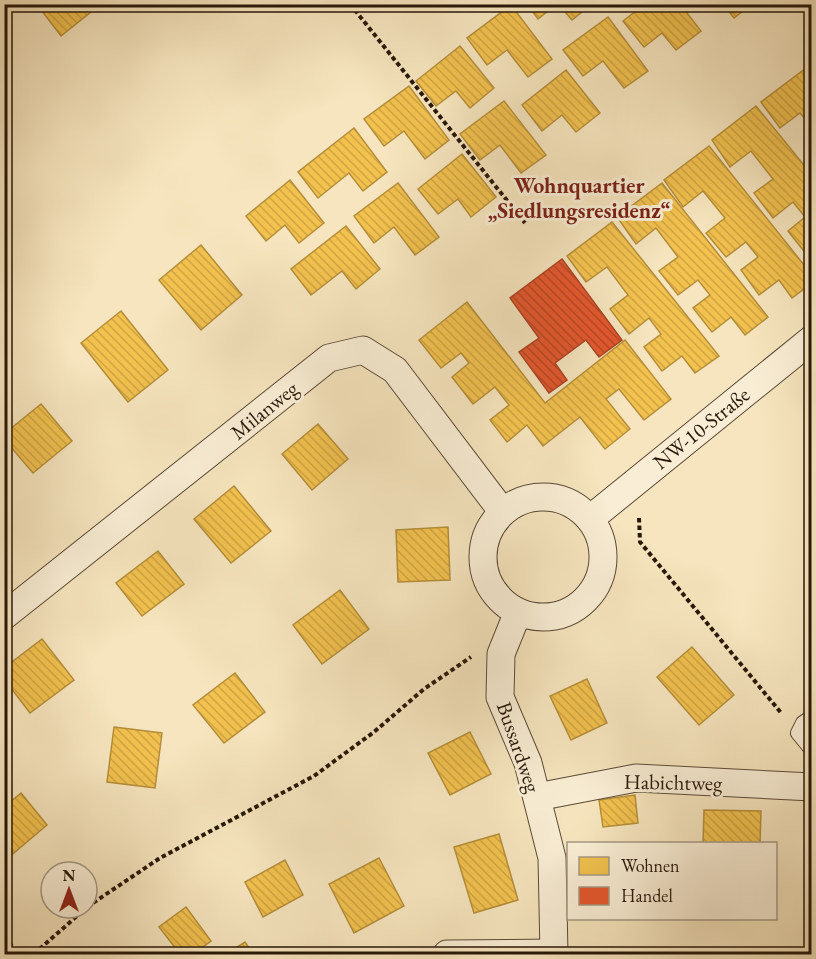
<svg xmlns="http://www.w3.org/2000/svg" width="816" height="959" font-family="'EB Garamond',serif">
<style>
.homes{fill:url(#homes-back-hatch);stroke:#b58e39;stroke-width:1.5}
.shops{fill:url(#shops-back-hatch);stroke:#ab4423;stroke-width:1.5}
.lines{fill:none;stroke-linecap:round;stroke-linejoin:round}
.service-casing{stroke:#5b4a36;stroke-width:16}
.minor-casing{stroke:#5b4a36;stroke-width:29}
.path{stroke:#271709;stroke-width:4;stroke-dasharray:4.5 3;stroke-linecap:butt}
.service{stroke:#f9eed5;stroke-width:14}
.minor{stroke:#f9eed5;stroke-width:27}
.labels{text-anchor:middle;dominant-baseline:central;stroke-width:6;stroke-linejoin:round;paint-order:stroke}
.street-label{font-size:21px;fill:#271709;stroke:#f9eed5}
.neighbourhood-label{font-size:22px;font-weight:bold;fill:#7a1f14;stroke:#f9eed5}
</style>
<defs>
<pattern id="homes-back-hatch" width="6" height="6" patternUnits="userSpaceOnUse" patternTransform="scale(1.5)"><rect width="6" height="6" fill="#f2c14e"/><path d="M-1 5l2 2M0 0l6 6M5-1l2 2" fill="none" stroke="#d0a543"/></pattern>
<pattern id="shops-back-hatch" width="6" height="6" patternUnits="userSpaceOnUse" patternTransform="scale(1.5)"><rect width="6" height="6" fill="#e4572e"/><path d="M-1 5l2 2M0 0l6 6M5-1l2 2" fill="none" stroke="#b94725"/></pattern>
</defs>
<rect width="100%" height="100%" fill="#f6e5be"/>
<filter id="stains"><feTurbulence type="fractalNoise" baseFrequency=".00333" numOctaves="4"/><feColorMatrix values="0 0 0 0 .2 0 0 0 0 .09 0 0 0 0 .02 0 0 0 .5 -.17"/></filter>
<radialGradient id="worn" r=".72"><stop offset=".6" stop-color="#630" stop-opacity="0"/><stop offset="1" stop-color="#630" stop-opacity=".3"/></radialGradient>
<g class="homes">
<polygon points="39,4 101,4 61,36 38,6"/>
<polygon points="527,4 557,4 538,19"/>
<polygon points="558,4 592,4 572,20"/>
<polygon points="645,4 680,4 701,31 676,50 662,33 644,47 623,21"/>
<polygon points="723,4 752,4 734,18"/>
<polygon points="511,5 552,59 528,77 507,50 487,65 467,38"/>
<polygon points="608,17 648,71 624,88 603,61 583,76 563,50"/>
<polygon points="460,46 494,88 470,108 456,91 436,106 416,81"/>
<polygon points="806,68 812,76 812,127 800,113 780,128 761,102"/>
<polygon points="566,70 600,113 576,132 562,115 542,131 522,105"/>
<polygon points="409,86 449,140 425,159 404,131 384,146 364,119"/>
<polygon points="504,101 546,155 521,173 500,145 480,160 460,134"/>
<polygon points="756,106 812,175 812,251 807,255 788,231 805,217 793,202 773,218 754,193 773,179 751,151 730,167 712,140"/>
<polygon points="354,128 387,172 363,191 349,173 318,198 298,172"/>
<polygon points="709,146 812,275 812,283 792,298 779,280 759,295 741,270 758,257 746,242 726,257 706,233 725,218 703,191 683,207 664,180"/>
<polygon points="462,154 496,197 471,217 458,199 438,214 418,189"/>
<polygon points="290,180 324,223 299,243 285,225 266,241 246,216"/>
<polygon points="398,183 439,237 415,255 394,227 374,243 354,216"/>
<polygon points="662,183 768,317 745,335 731,317 712,332 693,308 710,295 698,280 678,295 659,271 678,257 656,228 636,244 617,217"/>
<polygon points="612,222 719,356 695,373 682,356 662,371 644,347 661,334 649,318 629,334 610,309 628,295 607,267 586,282 567,256"/>
<polygon points="346,226 380,269 356,289 342,271 311,295 291,269"/>
<polygon points="201,245 242,295 201,330 159,280"/>
<polygon points="467,302 545,403 625,340 671,399 644,420 619,389 606,399 630,429 605,449 580,417 543,446 527,425 507,442 490,420 509,405 495,387 473,404 452,377 469,363 461,353 441,368 419,340"/>
<polygon points="121,311 168,370 128,402 81,343"/>
<polygon points="41,404 72,441 33,473 4,439 4,434"/>
<polygon points="318,424 348,459 312,490 282,454"/>
<polygon points="234,486 271,531 231,563 194,519"/>
<polygon points="448,527 450,580 398,582 396,530"/>
<polygon points="158,551 184,584 142,616 116,583"/>
<polygon points="340,590 369,629 322,664 293,625"/>
<polygon points="42,639 74,680 30,713 4,679 4,668"/>
<polygon points="692,647 734,695 699,725 657,677"/>
<polygon points="235,673 265,712 224,743 193,705"/>
<polygon points="587,679 607,723 571,740 550,696"/>
<polygon points="114,727 162,733 155,788 107,782"/>
<polygon points="470,732 491,774 450,795 428,753"/>
<polygon points="21,793 47,825 8,858 4,854 4,807"/>
<polygon points="635,795 638,823 603,827 599,800"/>
<polygon points="704,810 761,811 760,844 703,844"/>
<polygon points="499,834 518,900 474,913 454,847"/>
<polygon points="379,858 404,906 354,933 329,884"/>
<polygon points="285,860 303,895 263,917 245,882"/>
<polygon points="186,907 211,941 193,954 180,954 159,927"/>
<polygon points="245,942 253,954 226,954"/>
<polygon points="750,948 770,950 770,954 749,954"/>
</g>
<polygon class="shops" points="562,259 622,340 599,357 586,340 555,363 567,380 549,393 519,352 539,338 510,298"/>
<g class="lines">
<defs>
<polyline id="service" points="812,717 803,723 798,733 812,750"/>
<g id="minor">
<circle cx="543" cy="557" r="60"/>
<polyline points="590,519 812,339"/>
<polyline points="518,612 501,654 500,697 528,763 552,858 554,954"/>
<polyline points="4,616 329,358 363,350 395,370 502,511"/>
<polyline points="537,797 636,778 812,787"/>
<polyline points="447,954 554,953"/>
</g>
</defs>
<use href="#service" class="service-casing"/>
<use href="#minor" class="minor-casing"/>
<g class="path">
<polyline points="350,4 525,223"/>
<polyline points="811,440 812,440"/>
<polyline points="639,518 640,542 782,714"/>
<polyline points="87,907 160,858 314,776 374,732 424,689 471,657"/>
<polyline points="4,937 19,954"/>
<polyline points="34,954 86,908"/>
</g>
<use href="#service" class="service"/>
<use href="#minor" class="minor"/>
</g>
<g class="labels">
<g class="street-label">
<text transform="translate(264 410) rotate(-39)">Milanweg</text>
<text transform="translate(701 428) rotate(-39)">NW-10-Straße</text>
<text transform="translate(519 747) rotate(71)">Bussardweg</text>
<text transform="translate(673 782) rotate(1)">Habichtweg</text>
</g>
<g class="neighbourhood-label">
<text x="579" y="185">Wohnquartier<tspan x="579" dy="25">„Siedlungsresidenz“</tspan></text>
</g>
</g>
<rect width="816" height="959" fill="none" stroke="#f6e5be" stroke-width="24"/>
<rect x="6" y="6" width="804" height="947" fill="none" stroke="#271709" stroke-width="3"/>
<rect x="12" y="12" width="792" height="935" fill="none" stroke="#271709" stroke-width="1.5"/>
<rect x="567" y="842" width="210" height="78" fill="#f9eed5" stroke="#a59883" stroke-width="1.5"/>
<rect x="579" y="857" width="30" height="18" fill="#f2c14e" stroke="#a59883" stroke-width="1.5"/>
<text x="621" y="872" font-size="18" fill="#271709">Wohnen</text>
<rect x="579" y="887" width="30" height="18" fill="#e4572e" stroke="#a59883" stroke-width="1.5"/>
<text x="621" y="902" font-size="18" fill="#271709">Handel</text>
<g transform="translate(69 890)"><circle r="28" fill="#f9eed5" stroke="#a59883" stroke-width="1.5"/>
<path d="M0-4.5L10 22L0 15L-10 22Z" fill="#8f2418"/>
<text y="-9" font-size="16" font-weight="bold" text-anchor="middle" fill="#271709">N</text>
</g>
<rect width="100%" height="100%" filter="url(#stains)"/>
<rect width="100%" height="100%" fill="url(#worn)"/>
</svg>
